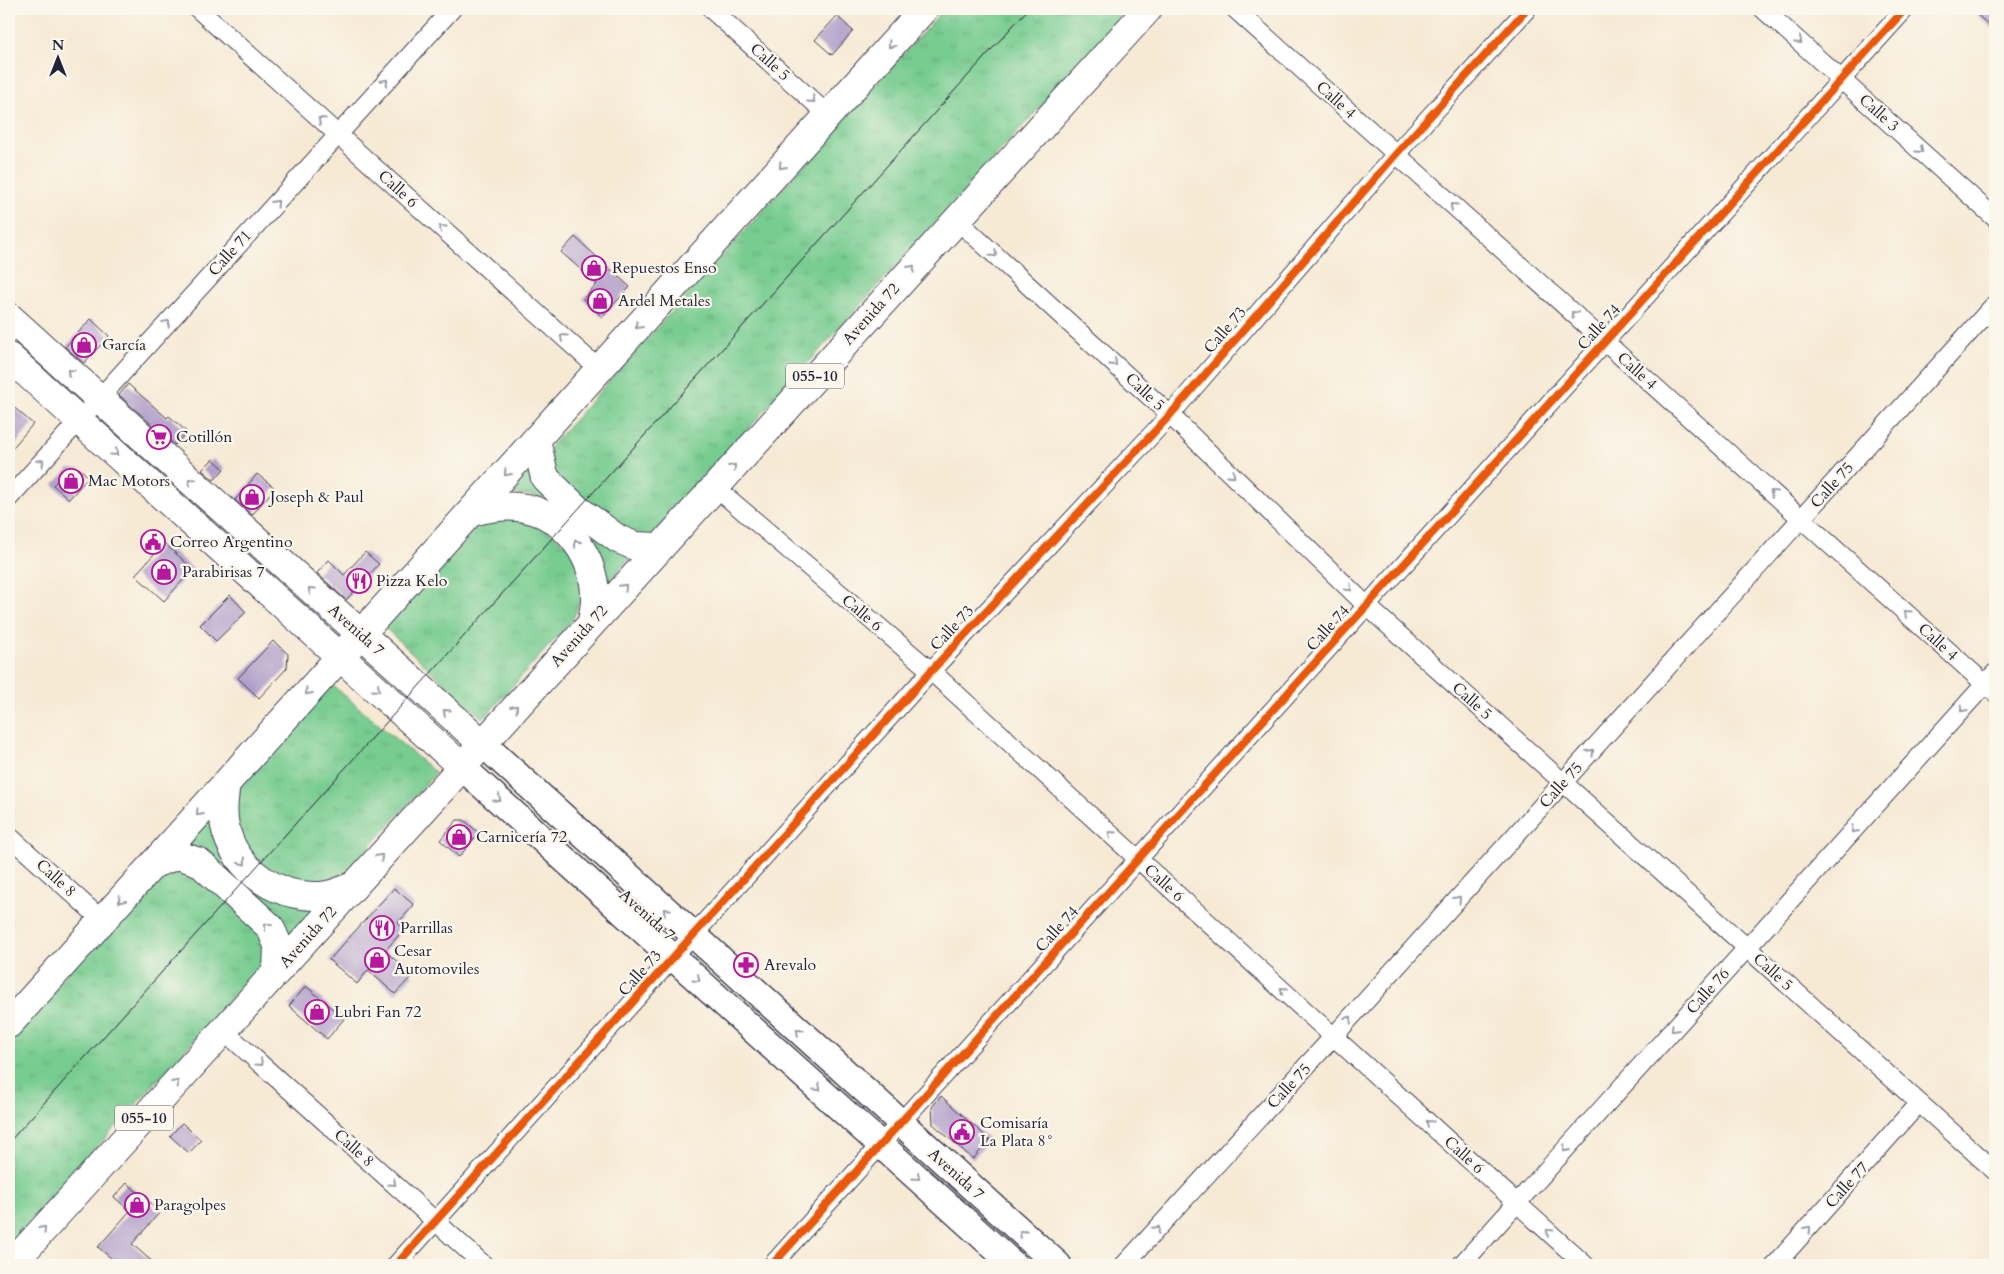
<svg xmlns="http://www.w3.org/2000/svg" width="2004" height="1274" font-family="Cardo,serif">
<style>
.grass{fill:url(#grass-tufts);stroke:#4c7766}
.building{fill:#b2a0ca}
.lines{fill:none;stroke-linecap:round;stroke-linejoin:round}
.minor-casing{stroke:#424052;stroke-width:20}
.secondary-casing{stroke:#424052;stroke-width:29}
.primary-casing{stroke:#424052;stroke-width:30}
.trunk-casing{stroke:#424052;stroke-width:30}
.minor{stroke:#fff;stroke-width:18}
.secondary{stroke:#fff;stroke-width:26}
.primary{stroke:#fff;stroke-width:28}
.trunk{stroke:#fff;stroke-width:28}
.tram{stroke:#22223b;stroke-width:1}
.cycleway-casing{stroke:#fbf7ec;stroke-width:11}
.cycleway{stroke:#e8590c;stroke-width:8}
.oneway{stroke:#9c9ca7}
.labels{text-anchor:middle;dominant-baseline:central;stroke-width:4.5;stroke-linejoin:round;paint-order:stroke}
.shield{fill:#fbf7ec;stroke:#636270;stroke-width:1}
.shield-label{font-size:15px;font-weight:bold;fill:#22223b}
.street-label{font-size:16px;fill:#22223b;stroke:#fbf7ec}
.poi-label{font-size:16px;fill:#22223b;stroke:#fbf7ec;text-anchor:start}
</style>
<defs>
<pattern id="grass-tufts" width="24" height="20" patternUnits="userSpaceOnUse" patternTransform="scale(1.25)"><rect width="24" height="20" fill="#77cc90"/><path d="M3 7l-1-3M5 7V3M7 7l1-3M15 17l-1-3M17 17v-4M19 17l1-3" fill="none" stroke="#67af7d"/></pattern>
</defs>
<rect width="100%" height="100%" fill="#fbf7ec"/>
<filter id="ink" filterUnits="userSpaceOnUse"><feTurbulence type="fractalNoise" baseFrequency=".02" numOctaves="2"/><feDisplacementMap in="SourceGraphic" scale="10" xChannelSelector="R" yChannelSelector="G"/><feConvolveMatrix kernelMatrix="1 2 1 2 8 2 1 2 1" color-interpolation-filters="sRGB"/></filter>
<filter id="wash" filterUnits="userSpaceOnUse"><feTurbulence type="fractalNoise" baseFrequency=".0096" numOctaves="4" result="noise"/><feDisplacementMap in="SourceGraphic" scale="20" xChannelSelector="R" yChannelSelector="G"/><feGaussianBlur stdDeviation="1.12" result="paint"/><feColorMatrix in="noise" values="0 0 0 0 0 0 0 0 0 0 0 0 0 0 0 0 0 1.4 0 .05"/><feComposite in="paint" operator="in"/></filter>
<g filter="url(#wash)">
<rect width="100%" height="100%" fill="#f6ead5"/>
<g class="grass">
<polygon points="944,9 1129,9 651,536 637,540 553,475 550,447"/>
<path d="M534,463L632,556L606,585C603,573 602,558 596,547C583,522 554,499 527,495C521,494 513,495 507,495Z"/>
<polygon points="530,516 576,553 582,594 573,619 483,719 383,626 479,525 495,518"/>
<polygon points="331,684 436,773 354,864 337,878 314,883 290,880 265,868 245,849 233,804 242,779"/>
<polygon points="211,814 217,842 318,906 286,938 183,847"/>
<polygon points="177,861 267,934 268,958 9,1245 9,1037 165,865"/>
</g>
<g id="blocks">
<g class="building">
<polygon points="1970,9 1995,9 1995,30"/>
<polygon points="837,16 853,31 832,55 815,40"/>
<polygon points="575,237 630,287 602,317 583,299 597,284 561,252"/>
<polygon points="91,319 109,336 84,363 65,347"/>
<polygon points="128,384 167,418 169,416 187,432 175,445 119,395"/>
<polygon points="9,403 33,424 9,452"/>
<polygon points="213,459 224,469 214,480 202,470"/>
<polygon points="69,468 80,469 89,477 69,499 53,485"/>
<polygon points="257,474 275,488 252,515 235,500"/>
<polygon points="164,543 193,569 164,601 135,575"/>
<polygon points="365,552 379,564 346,600 317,573 329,560 344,575"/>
<polygon points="230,595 246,612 216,641 200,625"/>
<polygon points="273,641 288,654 287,668 259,698 238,678"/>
<polygon points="457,820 464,820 479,833 459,857 440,840"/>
<polygon points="394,888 414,905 398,923 404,929 385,951 413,975 395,994 368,970 357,984 329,960"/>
<polygon points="306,986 344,1019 327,1039 289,1006"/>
<polygon points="941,1096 990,1140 973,1159 933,1124 932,1107"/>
<polygon points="182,1123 201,1140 189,1153 170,1136"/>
<polygon points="127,1183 160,1212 132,1244 156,1265 119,1265 98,1247 130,1211 114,1197"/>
</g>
</g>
</g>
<g filter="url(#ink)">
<use href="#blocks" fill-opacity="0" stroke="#424052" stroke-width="1"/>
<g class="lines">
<defs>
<g id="minor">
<polyline points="198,9 599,369"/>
<polyline points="711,9 828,115"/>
<polyline points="1235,9 1995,693"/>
<polyline points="1763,9 1995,218"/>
<polyline points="958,221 1170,415 1367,606 1995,1171"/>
<polyline points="715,487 931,671 1585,1265"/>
<polyline points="9,498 452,9"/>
<polyline points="9,836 102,920"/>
<polyline points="223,1030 484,1265"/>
<polyline points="396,1265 931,671 1170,415 1396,154 1527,9"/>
<polyline points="772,1265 1905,9"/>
<polyline points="1124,1265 1334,1036 1995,304"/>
<polyline points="1461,1265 1995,673"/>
<polyline points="1775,1265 1918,1104"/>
</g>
<g id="secondary">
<polyline points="483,744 1058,1265"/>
<polyline points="462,767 1014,1265"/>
</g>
<g id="primary">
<polyline points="9,317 483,744"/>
<polyline points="9,357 462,767"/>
</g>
<g id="trunk">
<polyline points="536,440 545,478 577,509 618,539 635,546 660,547"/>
<path d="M472,512C487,508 502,505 518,507C561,511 594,553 595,595C596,604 593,613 592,622"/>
<path d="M226,784C224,798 222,811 225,826C234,871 282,902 327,895C336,894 345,889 353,886"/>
<polyline points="154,864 178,855 199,862 270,927 278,945 277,971"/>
<polyline points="9,1024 924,9"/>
<polyline points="11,1265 1148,9"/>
</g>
</defs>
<use href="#minor" class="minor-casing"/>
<use href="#secondary" class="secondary-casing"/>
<use href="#primary" class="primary-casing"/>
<use href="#trunk" class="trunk-casing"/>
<use href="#minor" class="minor"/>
<use href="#secondary" class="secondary"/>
<use href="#primary" class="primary"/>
<use href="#trunk" class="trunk"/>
<polyline class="tram" points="9,1142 1028,9"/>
<defs>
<g id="cycleway">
<polyline points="396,1265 931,671 1170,415 1396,154 1527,9"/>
<polyline points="772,1265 1905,9"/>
</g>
</defs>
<use href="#cycleway" class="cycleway-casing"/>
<use href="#cycleway" class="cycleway"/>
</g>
<defs><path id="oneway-chevron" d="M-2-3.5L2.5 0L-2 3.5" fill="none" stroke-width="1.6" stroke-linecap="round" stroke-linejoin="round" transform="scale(1.25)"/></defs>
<g class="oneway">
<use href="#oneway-chevron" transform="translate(1799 41) rotate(42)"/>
<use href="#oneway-chevron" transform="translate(891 45) rotate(132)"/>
<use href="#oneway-chevron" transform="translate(385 82) rotate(-48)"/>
<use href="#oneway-chevron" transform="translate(812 100) rotate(42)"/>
<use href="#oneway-chevron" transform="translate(321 120) rotate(-138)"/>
<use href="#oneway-chevron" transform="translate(1920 150) rotate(42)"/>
<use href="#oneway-chevron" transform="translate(782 166) rotate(132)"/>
<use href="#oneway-chevron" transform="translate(276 203) rotate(-48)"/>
<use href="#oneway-chevron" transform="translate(1453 206) rotate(-138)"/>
<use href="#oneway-chevron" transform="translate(442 228) rotate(-138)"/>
<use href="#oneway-chevron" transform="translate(994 254) rotate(43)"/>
<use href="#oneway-chevron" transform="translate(912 268) rotate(-48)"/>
<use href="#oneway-chevron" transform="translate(1574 314) rotate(-138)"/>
<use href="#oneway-chevron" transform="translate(167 323) rotate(-48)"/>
<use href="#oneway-chevron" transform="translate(638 326) rotate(132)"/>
<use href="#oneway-chevron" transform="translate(563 337) rotate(-138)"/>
<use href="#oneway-chevron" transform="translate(1114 363) rotate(43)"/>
<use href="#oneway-chevron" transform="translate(70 372) rotate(-138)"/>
<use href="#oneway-chevron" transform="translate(115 453) rotate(42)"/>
<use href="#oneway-chevron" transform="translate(41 462) rotate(-48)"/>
<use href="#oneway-chevron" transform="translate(733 467) rotate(-48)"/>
<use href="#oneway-chevron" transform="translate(507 473) rotate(132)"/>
<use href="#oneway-chevron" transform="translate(1232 475) rotate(44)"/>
<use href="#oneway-chevron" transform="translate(191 481) rotate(-138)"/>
<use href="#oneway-chevron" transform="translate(1773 493) rotate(-138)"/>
<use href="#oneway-chevron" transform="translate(577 543) rotate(-128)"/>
<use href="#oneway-chevron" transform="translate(624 587) rotate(-47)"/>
<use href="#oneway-chevron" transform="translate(1349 588) rotate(44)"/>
<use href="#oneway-chevron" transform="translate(311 590) rotate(-138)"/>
<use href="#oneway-chevron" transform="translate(1907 613) rotate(-138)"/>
<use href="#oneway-chevron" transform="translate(377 689) rotate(42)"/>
<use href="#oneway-chevron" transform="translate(308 692) rotate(132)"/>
<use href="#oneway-chevron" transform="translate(515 708) rotate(-48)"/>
<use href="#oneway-chevron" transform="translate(1963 709) rotate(132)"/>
<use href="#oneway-chevron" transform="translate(446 712) rotate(-138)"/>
<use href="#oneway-chevron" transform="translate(1591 752) rotate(-48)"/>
<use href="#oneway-chevron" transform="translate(498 799) rotate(42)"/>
<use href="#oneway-chevron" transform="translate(199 813) rotate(132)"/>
<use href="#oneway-chevron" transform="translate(1854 830) rotate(132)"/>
<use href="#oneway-chevron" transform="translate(1111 834) rotate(-138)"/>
<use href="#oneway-chevron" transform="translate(380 857) rotate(-48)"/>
<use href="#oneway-chevron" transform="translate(243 862) rotate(51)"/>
<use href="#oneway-chevron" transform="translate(1458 899) rotate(-48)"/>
<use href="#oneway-chevron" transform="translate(121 900) rotate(132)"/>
<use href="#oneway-chevron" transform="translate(666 911) rotate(-138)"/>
<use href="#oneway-chevron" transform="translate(267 926) rotate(-129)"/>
<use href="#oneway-chevron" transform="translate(697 979) rotate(42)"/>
<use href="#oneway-chevron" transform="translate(1283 990) rotate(-138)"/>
<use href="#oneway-chevron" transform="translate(1349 1019) rotate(-48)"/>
<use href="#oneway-chevron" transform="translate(1674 1029) rotate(132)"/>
<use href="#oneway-chevron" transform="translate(799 1032) rotate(-138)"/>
<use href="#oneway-chevron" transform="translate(260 1063) rotate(42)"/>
<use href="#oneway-chevron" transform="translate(176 1083) rotate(-48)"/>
<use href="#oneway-chevron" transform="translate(818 1088) rotate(42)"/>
<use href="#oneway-chevron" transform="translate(1429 1123) rotate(-138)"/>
<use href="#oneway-chevron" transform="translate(1566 1149) rotate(132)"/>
<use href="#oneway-chevron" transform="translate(917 1177) rotate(42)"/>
<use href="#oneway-chevron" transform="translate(393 1183) rotate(42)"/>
<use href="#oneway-chevron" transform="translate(43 1229) rotate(-48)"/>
<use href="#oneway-chevron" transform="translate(1157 1229) rotate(-47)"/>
<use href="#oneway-chevron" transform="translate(1808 1229) rotate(-48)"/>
<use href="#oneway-chevron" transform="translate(1549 1232) rotate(-137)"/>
<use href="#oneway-chevron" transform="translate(1022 1233) rotate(-138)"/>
</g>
</g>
<defs>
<symbol id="shop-ring" viewBox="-11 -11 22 22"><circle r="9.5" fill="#fbf7ec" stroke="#b5179e" stroke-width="1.5"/><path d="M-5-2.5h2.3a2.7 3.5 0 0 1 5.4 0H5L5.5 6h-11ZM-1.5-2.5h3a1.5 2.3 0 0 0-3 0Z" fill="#b5179e"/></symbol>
<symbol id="supermarket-ring" viewBox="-11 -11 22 22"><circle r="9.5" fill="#fbf7ec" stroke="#b5179e" stroke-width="1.5"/><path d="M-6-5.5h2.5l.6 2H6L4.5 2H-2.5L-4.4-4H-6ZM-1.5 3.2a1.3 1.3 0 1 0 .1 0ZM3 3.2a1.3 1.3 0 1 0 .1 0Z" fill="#b5179e"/></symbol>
<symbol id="civic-ring" viewBox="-11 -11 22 22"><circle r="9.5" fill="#fbf7ec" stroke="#b5179e" stroke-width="1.5"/><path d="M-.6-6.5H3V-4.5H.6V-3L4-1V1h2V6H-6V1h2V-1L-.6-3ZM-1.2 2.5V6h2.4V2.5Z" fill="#b5179e"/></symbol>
<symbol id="restaurant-ring" viewBox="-11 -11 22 22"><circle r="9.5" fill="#fbf7ec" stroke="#b5179e" stroke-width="1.5"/><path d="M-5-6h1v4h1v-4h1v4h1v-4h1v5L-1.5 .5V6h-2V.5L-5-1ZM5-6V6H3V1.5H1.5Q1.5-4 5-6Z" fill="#b5179e"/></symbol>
<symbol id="pharmacy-ring" viewBox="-11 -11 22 22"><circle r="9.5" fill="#fbf7ec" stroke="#b5179e" stroke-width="1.5"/><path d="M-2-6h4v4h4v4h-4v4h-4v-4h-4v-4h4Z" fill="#b5179e"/></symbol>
</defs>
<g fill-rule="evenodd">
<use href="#shop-ring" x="580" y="254" width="28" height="28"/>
<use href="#shop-ring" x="586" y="287" width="28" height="28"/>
<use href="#shop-ring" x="70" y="331" width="28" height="28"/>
<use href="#supermarket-ring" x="145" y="423" width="28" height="28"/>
<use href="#shop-ring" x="57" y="467" width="28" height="28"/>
<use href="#shop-ring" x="238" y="483" width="28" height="28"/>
<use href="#civic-ring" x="139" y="528" width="28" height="28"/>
<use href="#shop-ring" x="150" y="558" width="28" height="28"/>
<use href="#restaurant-ring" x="345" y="567" width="28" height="28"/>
<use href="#shop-ring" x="445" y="823" width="28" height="28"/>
<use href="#restaurant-ring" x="368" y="914" width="28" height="28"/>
<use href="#shop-ring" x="363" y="946" width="28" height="28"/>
<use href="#pharmacy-ring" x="732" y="951" width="28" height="28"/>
<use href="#shop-ring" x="303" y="998" width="28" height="28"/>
<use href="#civic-ring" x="948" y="1118" width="28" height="28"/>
<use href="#shop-ring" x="123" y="1191" width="28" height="28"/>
</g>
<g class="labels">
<g class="shield">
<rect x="786" y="363.5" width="58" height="25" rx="4"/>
<rect x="115" y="1105.5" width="58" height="25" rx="4"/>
</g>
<g class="shield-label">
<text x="815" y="376">055-10</text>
<text x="144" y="1118">055-10</text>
</g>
<g class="street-label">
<text transform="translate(770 62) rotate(42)">Calle 5</text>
<text transform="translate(1336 100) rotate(42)">Calle 4</text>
<text transform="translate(1879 113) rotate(42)">Calle 3</text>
<text transform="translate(398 189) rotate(42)">Calle 6</text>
<text transform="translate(230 253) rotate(-48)">Calle 71</text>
<text transform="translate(871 314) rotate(-48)">Avenida 72</text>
<text transform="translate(1599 327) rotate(-48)">Calle 74</text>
<text transform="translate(1225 330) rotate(-49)">Calle 73</text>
<text transform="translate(1637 371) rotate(42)">Calle 4</text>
<text transform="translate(1145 392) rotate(43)">Calle 5</text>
<text transform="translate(1832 485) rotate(-48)">Calle 75</text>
<text transform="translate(862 613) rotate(40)">Calle 6</text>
<text transform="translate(952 628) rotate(-47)">Calle 73</text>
<text transform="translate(1328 628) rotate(-48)">Calle 74</text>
<text transform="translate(356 630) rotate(42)">Avenida 7</text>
<text transform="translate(579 636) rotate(-48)">Avenida 72</text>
<text transform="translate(1938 642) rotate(42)">Calle 4</text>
<text transform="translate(1472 701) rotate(42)">Calle 5</text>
<text transform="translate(1561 785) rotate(-48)">Calle 75</text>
<text transform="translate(56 878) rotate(42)">Calle 8</text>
<text transform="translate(1164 883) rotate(42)">Calle 6</text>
<text transform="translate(647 915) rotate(42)">Avenida 7</text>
<text transform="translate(1057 929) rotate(-48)">Calle 74</text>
<text transform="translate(308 937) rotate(-48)">Avenida 72</text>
<text transform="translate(1773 972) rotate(42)">Calle 5</text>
<text transform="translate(640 973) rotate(-48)">Calle 73</text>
<text transform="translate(1708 991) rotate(-48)">Calle 76</text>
<text transform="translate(1289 1086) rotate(-47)">Calle 75</text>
<text transform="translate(354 1148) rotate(42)">Calle 8</text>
<text transform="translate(1464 1155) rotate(42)">Calle 6</text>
<text transform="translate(956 1174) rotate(42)">Avenida 7</text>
<text transform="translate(1847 1185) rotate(-48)">Calle 77</text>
</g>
<g class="poi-label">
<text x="612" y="268">Repuestos Enso</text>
<text x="618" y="301">Ardel Metales</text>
<text x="102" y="345">García</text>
<text x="176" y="437">Cotillón</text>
<text x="88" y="481">Mac Motors</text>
<text x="270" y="497">Joseph &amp; Paul</text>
<text x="170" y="542">Correo Argentino</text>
<text x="182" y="572">Parabirisas 7</text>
<text x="376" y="581">Pizza Kelo</text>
<text x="476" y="837">Carnicería 72</text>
<text x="400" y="928">Parrillas</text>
<text x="394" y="951">Cesar<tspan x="394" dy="18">Automoviles</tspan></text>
<text x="764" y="965">Arevalo</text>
<text x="334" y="1012">Lubri Fan 72</text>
<text x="980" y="1123">Comisaría<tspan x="980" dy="18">La Plata 8°</tspan></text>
<text x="154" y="1205">Paragolpes</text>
</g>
</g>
<rect width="2004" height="1274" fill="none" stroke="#fbf7ec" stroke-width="30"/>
<g transform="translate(58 58)" stroke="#fbf7ec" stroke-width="4" paint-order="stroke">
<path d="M0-4L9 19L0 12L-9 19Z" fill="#22223b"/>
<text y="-8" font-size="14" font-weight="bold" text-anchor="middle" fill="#22223b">N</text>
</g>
</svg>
